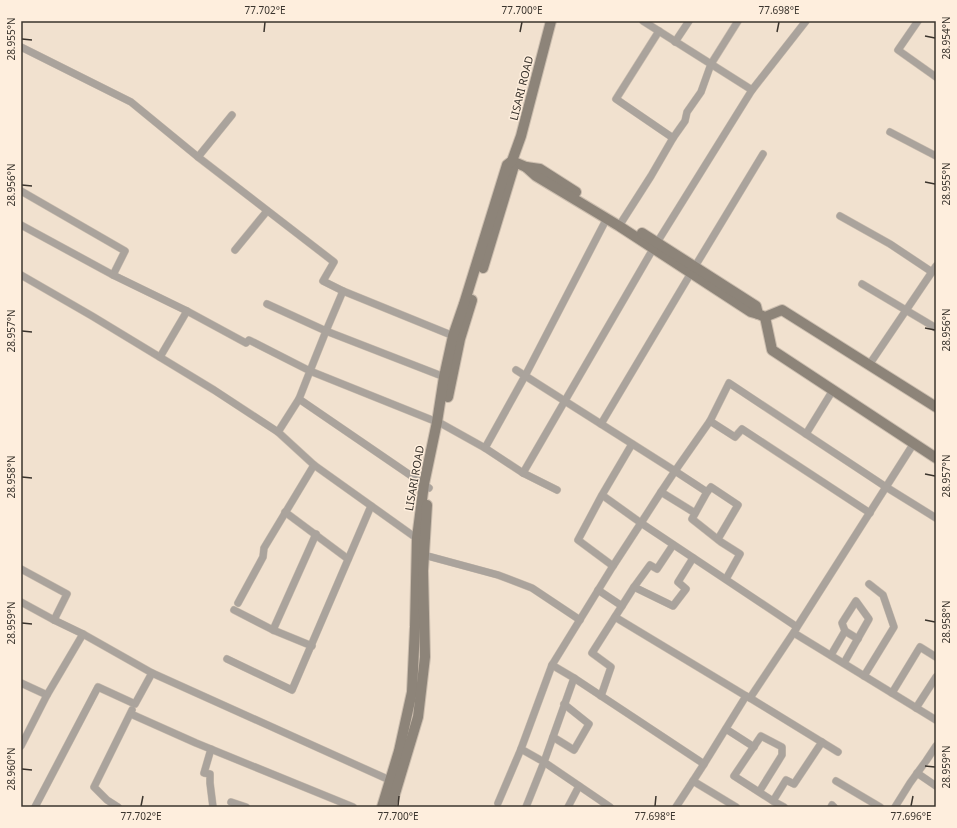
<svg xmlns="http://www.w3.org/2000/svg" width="957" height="828" font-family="'Noto Sans',sans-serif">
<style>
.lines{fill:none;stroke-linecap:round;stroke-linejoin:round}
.street-casing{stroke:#ccbeaf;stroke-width:8}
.secondary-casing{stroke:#ccbeaf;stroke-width:12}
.street{stroke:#aaa39c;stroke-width:7}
.secondary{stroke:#8d8479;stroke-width:10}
.ticks{fill:none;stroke:#3a342d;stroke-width:1.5}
.labels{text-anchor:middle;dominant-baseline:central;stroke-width:3;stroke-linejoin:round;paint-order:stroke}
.street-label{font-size:11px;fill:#3a342d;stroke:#feeedd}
.neatline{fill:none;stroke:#3a342d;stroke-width:1.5}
.ticks-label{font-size:10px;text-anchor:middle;fill:#3a342d}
</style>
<rect width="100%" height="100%" fill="#f1e1cf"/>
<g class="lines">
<defs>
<g id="street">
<polyline points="918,21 898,50 936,77"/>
<polyline points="659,31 616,99 673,138"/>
<polyline points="675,42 689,21"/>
<polyline points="21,47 131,102 198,157 334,262 323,281 343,291"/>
<polyline points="752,90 806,21"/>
<polyline points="890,132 936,156"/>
<polyline points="198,157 232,115"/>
<polyline points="21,191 125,251 113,275 187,311"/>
<polyline points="840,216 890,244 932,272"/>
<polyline points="21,225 113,275"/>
<polyline points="619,226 651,176 673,138 685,121 687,112 701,92 711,64 738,21"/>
<polyline points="235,250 267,211"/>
<polyline points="21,275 92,316 214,390 278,432 314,465 419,540"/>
<polyline points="862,284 936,328"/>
<polyline points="267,304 326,331 343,291 456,337"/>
<polyline points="160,357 187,311 246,343 249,340 310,371 326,331 447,378"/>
<polyline points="869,365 936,266"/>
<polyline points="516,370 675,471 710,421 735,437 742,429 870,513"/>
<polyline points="299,399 310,371 442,424 485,448 525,376 607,218"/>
<polyline points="710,421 729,383 886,487 936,518"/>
<polyline points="601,424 691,273 763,154"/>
<polyline points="278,432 299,399 429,488"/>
<polyline points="806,434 833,390"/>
<polyline points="485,448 523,473 653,249 752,90 643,21"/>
<polyline points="523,473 557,490"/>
<polyline points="661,492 641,523 797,627 914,443"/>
<polyline points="707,492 692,519 721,542 740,554 726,579"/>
<polyline points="602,495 578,540 613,566 641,523 602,495 632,444"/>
<polyline points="285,512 348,559"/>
<polyline points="695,513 661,492 675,471 707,492 711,487 738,505 718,539"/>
<polyline points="673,545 657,569 650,565 634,587 673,606 686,589 678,582 693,558"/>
<polyline points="424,555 498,575 532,588 580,620"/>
<polyline points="21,569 67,594 54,620"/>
<polyline points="598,590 622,606"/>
<polyline points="21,602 54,620 83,634 152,673 394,782"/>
<polyline points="238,603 263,557 264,548 314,465"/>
<polyline points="234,610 273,630 312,646"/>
<polyline points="273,630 316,534"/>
<polyline points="845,631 858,639"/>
<polyline points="794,633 936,720"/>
<polyline points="831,655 845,631 842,623 856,601 869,619 844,663"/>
<polyline points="227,659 292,690 371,506"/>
<polyline points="864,676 894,627 883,595 869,584"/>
<polyline points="574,678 552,665 613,566"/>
<polyline points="21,683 47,695 83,634"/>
<polyline points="892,693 920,647 936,657"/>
<polyline points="601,696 611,667 592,653 634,587"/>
<polyline points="746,696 750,698 796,629"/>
<polyline points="750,698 838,752"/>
<polyline points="916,708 936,677"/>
<polyline points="131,714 196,743 353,807"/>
<polyline points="726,729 754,747"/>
<polyline points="553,737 574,750 589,724 564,704"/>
<polyline points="21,746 47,695"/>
<polyline points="211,749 204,773 210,774 210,783 213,807"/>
<polyline points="917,773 936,786"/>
<polyline points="693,781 704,764"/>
<polyline points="836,781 880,807"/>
<polyline points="759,792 782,755 782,747 761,736 734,776 773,801"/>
<polyline points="231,802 246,807"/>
<polyline points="498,803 521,749"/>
<polyline points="35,807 98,687 135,704 152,673"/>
<polyline points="118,807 107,800 94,787 132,710"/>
<polyline points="526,807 544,762 521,749 552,665"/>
<polyline points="568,807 579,786"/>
<polyline points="610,807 544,762 574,678 704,764 746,696 615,617"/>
<polyline points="676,807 693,781 736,807"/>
<polyline points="784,807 773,801 786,780 794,784 822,742"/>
<polyline points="831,807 832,805 834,807"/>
<polyline points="895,807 910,783 926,761 936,746"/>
</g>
<g id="secondary">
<polyline points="512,161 526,167 540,169 576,192"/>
<polyline points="526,167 536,176 619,226 751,312 758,314 765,317 782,310 936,407"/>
<polyline points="642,233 756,306 758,314"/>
<polyline points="483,268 513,169"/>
<polyline points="765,317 772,350 936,458"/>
<polyline points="448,397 460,339 472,300"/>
<polyline points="382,807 399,751 412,692 415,627 417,538 424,484 437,422 444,377 453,336 464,304 507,165 512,161 521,136 551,21"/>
<polyline points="391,807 418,717 425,657 423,571 427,505"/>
</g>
</defs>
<use href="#street" class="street-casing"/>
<use href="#secondary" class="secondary-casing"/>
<use href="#street" class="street"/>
<use href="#secondary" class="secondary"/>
</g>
<path class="ticks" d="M264,32L265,22M520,32L522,22M777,32L779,22M925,36L935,38M22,39L32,40M925,182L935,184M22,185L32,186M925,328L935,330M22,331L32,332M925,474L935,476M22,477L32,478M925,620L935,622M22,623L32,624M925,766L935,767M22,769L32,770M141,806L143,796M398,806L399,796M655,806L656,796M911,806L913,796"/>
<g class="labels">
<g class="street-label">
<text transform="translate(521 88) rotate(-76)">LISARI ROAD</text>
<text transform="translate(414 478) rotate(-80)">LISARI ROAD</text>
</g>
</g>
<rect width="957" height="828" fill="none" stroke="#feeedd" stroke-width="44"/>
<rect x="22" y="22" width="913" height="784" class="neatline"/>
<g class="ticks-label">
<text x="265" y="14">77.702°E</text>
<text x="522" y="14">77.700°E</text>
<text x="779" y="14">77.698°E</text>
<text transform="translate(946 38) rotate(-90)" y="4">28.954°N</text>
<text transform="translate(11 39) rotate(-90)" y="4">28.955°N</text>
<text transform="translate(946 184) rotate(-90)" y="4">28.955°N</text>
<text transform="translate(11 185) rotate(-90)" y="4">28.956°N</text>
<text transform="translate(946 330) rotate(-90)" y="4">28.956°N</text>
<text transform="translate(11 331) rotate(-90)" y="4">28.957°N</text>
<text transform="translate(946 476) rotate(-90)" y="4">28.957°N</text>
<text transform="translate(11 477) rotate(-90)" y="4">28.958°N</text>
<text transform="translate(946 622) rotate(-90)" y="4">28.958°N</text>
<text transform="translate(11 623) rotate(-90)" y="4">28.959°N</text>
<text transform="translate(946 767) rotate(-90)" y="4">28.959°N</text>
<text transform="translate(11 769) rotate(-90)" y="4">28.960°N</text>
<text x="141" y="820">77.702°E</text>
<text x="398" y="820">77.700°E</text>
<text x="655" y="820">77.698°E</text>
<text x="911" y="820">77.696°E</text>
</g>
</svg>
